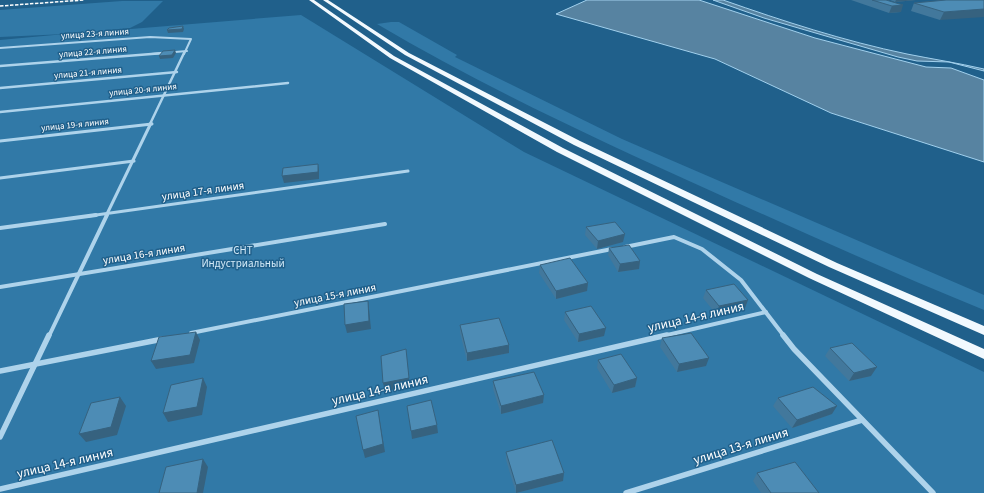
<svg xmlns="http://www.w3.org/2000/svg" width="984" height="493" font-family="'Source Sans 3',sans-serif">
<style>
.green{fill:#3179a7}
.water{fill:#5783a1;stroke:#a1d0ed}
.lines{fill:none;stroke-linecap:round;stroke-linejoin:round}
.minor-far4{stroke:#aed3eb;stroke-width:2}
.minor-far3{stroke:#aed3eb;stroke-width:2.5}
.minor-far2{stroke:#aed3eb;stroke-width:3}
.minor-far1{stroke:#aed3eb;stroke-width:4}
.minor{stroke:#aed3eb;stroke-width:5.5}
.primary{fill:#f2f9fe;fill-rule:evenodd}
.rail{stroke:#fff;stroke-width:1.5;stroke-dasharray:3.5 1.5;stroke-linecap:butt}
.wall{fill:#42789c}
.shaded-wall{fill:#36627f}
.building{fill:#4d8cb5;stroke:#36627f}
.labels{text-anchor:middle;dominant-baseline:central;stroke-width:3;stroke-linejoin:round;paint-order:stroke}
.far-street-label{font-size:9px;fill:#fff;stroke:#20608b}
.street-label{font-size:11px;fill:#fff;stroke:#20608b}
.park-label{font-size:11px;fill:#d3eaf8;stroke:#20608b}
.near-street-label{font-size:13px;fill:#fff;stroke:#20608b}
</style>
<rect width="100%" height="100%" fill="#20608b"/>
<g class="green">
<polygon points="122,1 163,1 142,22 130,28 82,33 301,15 524,152 984,372 984,493 0,493 0,40 65,34 0,37 0,10"/>
<path d="M391,22H399L457,55L455,57L622,139L984,295V310C891,272 800,231 709,190C596,139 484,87 377,24Z"/>
</g>
<g class="water">
<polygon points="587,0 699,0 815,38 926,67 951,68 984,80 984,162 831,113 715,59 556,14"/>
<path d="M713,0H723C783,21 844,41 907,54C932,59 958,63 984,69V71L949,62L917,61L898,57L764,18Z"/>
</g>
<g class="lines">
<g class="minor-far4">
<polyline points="0,48 150,37 191,39 184,54"/>
<polyline points="151,54 187,51"/>
</g>
<g class="minor-far3">
<polyline points="0,66 164,53"/>
<polyline points="0,88 177,72"/>
<polyline points="0,112 288,83"/>
<polyline points="150,124 184,53"/>
</g>
<g class="minor-far2">
<polyline points="0,141 152,124"/>
<polyline points="0,178 134,161"/>
<polyline points="89,216 408,171"/>
<polyline points="106,216 151,123"/>
</g>
<g class="minor-far1">
<polyline points="0,228 96,215"/>
<polyline points="625,247 674,237 702,249 741,280 784,336"/>
<polyline points="0,287 385,224"/>
<polyline points="191,333 612,249"/>
<polyline points="49,336 107,215"/>
<polyline points="663,336 766,312"/>
</g>
<g class="minor">
<polyline points="783,335 794,349 933,493"/>
<polyline points="0,371 163,339"/>
<polyline points="0,437 49,335"/>
<polyline points="0,489 667,335"/>
<polyline points="626,493 862,420"/>
</g>
<g class="primary">
<polygon points="309,0 314,0 394,56 563,148 817,274 984,349 984,359 809,278 557,152 390,58"/>
<polygon points="323,0 328,0 409,53 580,141 837,263 984,326 984,335 829,267 574,145 405,55"/>
</g>
<polyline class="rail" points="0,6 84,0"/>
</g>
<g class="wall">
<polygon points="851,0 886,0 901,12 889,13"/>
<polygon points="890,0 916,0 895,2"/>
<polygon points="984,0 940,20 911,11 914,3"/>
<polygon points="586,227 623,242 597,249 585,235"/>
<polygon points="609,248 640,261 639,269 618,272 608,255"/>
<polygon points="540,265 588,283 587,291 556,299 539,273"/>
<polygon points="706,290 745,308 716,314 703,298"/>
<polygon points="565,312 604,336 578,342 564,320"/>
<polygon points="460,325 509,345 509,353 467,361 460,333"/>
<polygon points="662,338 706,366 677,372 660,347"/>
<polygon points="830,348 871,376 849,381 825,356"/>
<polygon points="598,360 637,378 635,387 612,393 597,368"/>
<polygon points="493,381 543,403 501,414 493,389"/>
<polygon points="778,398 832,414 792,428 773,406"/>
<polygon points="506,452 563,481 516,493 506,460"/>
<polygon points="757,473 819,493 761,493 753,481"/>
</g>
<g class="shaded-wall">
<polygon points="896,0 916,0 895,2"/>
<polygon points="903,5 901,12 889,13 892,6"/>
<polygon points="984,9 984,17 940,20 944,12"/>
<polygon points="183,26 184,29 183,32 168,33 167,30"/>
<polygon points="175,50 176,53 173,58 160,59 159,56"/>
<polygon points="318,164 319,170 319,179 284,183 282,176"/>
<polygon points="625,234 623,242 597,249 598,241"/>
<polygon points="640,261 639,269 618,272 620,264"/>
<polygon points="588,283 587,291 556,299 556,291"/>
<polygon points="748,300 745,308 716,314 719,306"/>
<polygon points="368,301 369,309 371,329 347,333 345,325"/>
<polygon points="606,328 604,336 578,342 579,334"/>
<polygon points="196,332 200,340 194,363 156,369 151,361"/>
<polygon points="509,345 509,353 467,361 467,353"/>
<polygon points="406,349 410,387 385,391 383,383"/>
<polygon points="709,358 706,366 677,372 679,364"/>
<polygon points="877,367 871,376 849,381 854,373"/>
<polygon points="203,378 207,387 202,415 168,422 163,413"/>
<polygon points="637,378 635,387 612,393 614,385"/>
<polygon points="544,395 543,403 501,414 501,406"/>
<polygon points="120,397 126,406 117,435 86,442 79,434"/>
<polygon points="837,406 832,414 792,428 797,420"/>
<polygon points="378,410 385,452 365,458 363,450"/>
<polygon points="437,425 438,433 412,439 411,431"/>
<polygon points="203,459 208,467 203,493 197,493"/>
<polygon points="564,473 563,481 516,493 516,485"/>
</g>
<g class="building">
<polygon points="872,0 886,0 903,5 892,6"/>
<polygon points="946,0 984,0 984,9 944,12 914,3"/>
<polygon points="183,26 182,29 167,30 169,28"/>
<polygon points="175,50 172,55 159,56 163,51"/>
<polygon points="318,164 318,172 282,176 283,168"/>
<polygon points="615,222 625,234 598,241 586,227"/>
<polygon points="629,245 640,261 620,264 609,248"/>
<polygon points="570,258 588,283 556,291 540,265"/>
<polygon points="734,284 748,300 719,306 706,290"/>
<polygon points="368,301 369,321 345,325 344,304"/>
<polygon points="591,306 606,328 579,334 565,312"/>
<polygon points="499,318 509,345 467,353 460,325"/>
<polygon points="196,332 190,355 151,361 159,337"/>
<polygon points="691,333 709,358 679,364 662,338"/>
<polygon points="852,343 877,367 854,373 830,348"/>
<polygon points="406,349 409,378 383,383 381,356"/>
<polygon points="621,354 637,378 614,385 598,360"/>
<polygon points="534,372 544,395 501,406 493,381"/>
<polygon points="203,378 197,407 163,413 171,385"/>
<polygon points="813,387 837,406 797,420 778,398"/>
<polygon points="120,397 111,427 79,434 91,403"/>
<polygon points="431,400 437,425 411,431 407,406"/>
<polygon points="378,410 383,444 363,450 356,416"/>
<polygon points="552,440 564,473 516,485 506,452"/>
<polygon points="203,459 197,493 159,493 166,467"/>
<polygon points="795,462 819,493 771,493 757,473"/>
</g>
<g class="labels">
<g class="far-street-label">
<text transform="translate(95 34) rotate(-4)">улица 23-я линия</text>
<text transform="translate(93 52) rotate(-5)">улица 22-я линия</text>
<text transform="translate(88 73) rotate(-5)">улица 21-я линия</text>
<text transform="translate(143 90) rotate(-6)">улица 20-я линия</text>
<text transform="translate(75 125) rotate(-6)">улица 19-я линия</text>
</g>
<g class="street-label">
<text transform="translate(203 191) rotate(-8)">улица 17-я линия</text>
<text transform="translate(144 254) rotate(-9)">улица 16-я линия</text>
<text transform="translate(335 295) rotate(-11)">улица 15-я линия</text>
</g>
<g class="park-label">
<text x="243" y="250">СНТ<tspan x="243" dy="13">Индустриальный</tspan></text>
</g>
<g class="near-street-label">
<text transform="translate(696 317) rotate(-13)">улица 14-я линия</text>
<text transform="translate(380 390) rotate(-13)">улица 14-я линия</text>
<text transform="translate(741 446) rotate(-17)">улица 13-я линия</text>
<text transform="translate(65 463) rotate(-13)">улица 14-я линия</text>
</g>
</g>
</svg>
